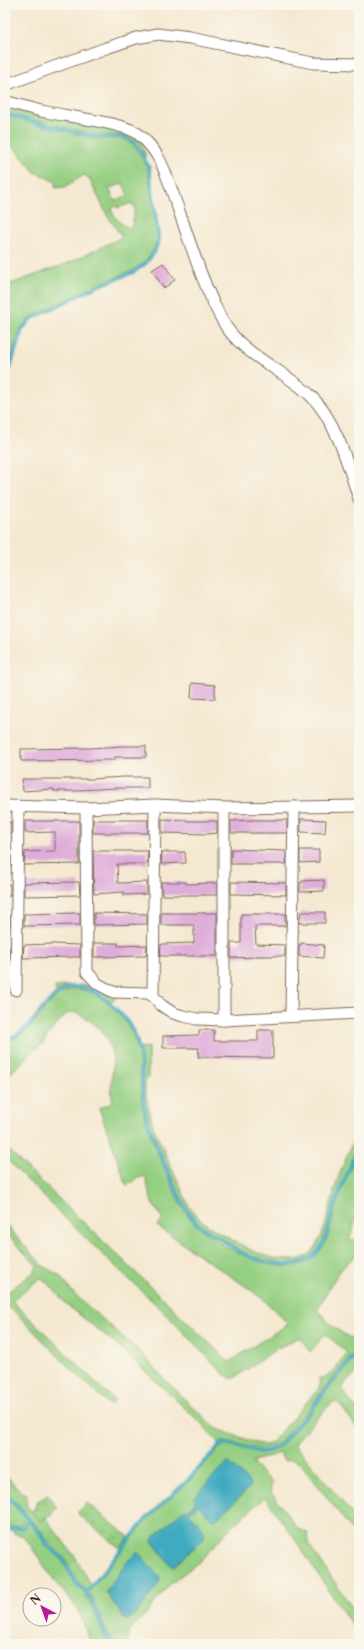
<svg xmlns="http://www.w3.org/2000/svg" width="364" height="1649" font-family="'Libre Caslon Text',serif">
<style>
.green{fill:#95cf82;stroke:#687c50;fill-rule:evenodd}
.wetland{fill:url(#wetland-marsh);stroke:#687c50}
.water{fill:#41abc0;stroke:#3e6a6f}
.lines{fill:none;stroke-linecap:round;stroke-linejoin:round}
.stream{stroke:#41abc0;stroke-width:3.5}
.building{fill:#dfadda}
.street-casing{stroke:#7c6c5c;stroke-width:13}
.street{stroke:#fff;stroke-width:11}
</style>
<defs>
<pattern id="wetland-marsh" width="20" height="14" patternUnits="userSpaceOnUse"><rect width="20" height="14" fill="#95cf82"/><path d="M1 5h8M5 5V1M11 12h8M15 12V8" fill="none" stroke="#81b270"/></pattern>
</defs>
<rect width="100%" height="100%" fill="#fbf7ec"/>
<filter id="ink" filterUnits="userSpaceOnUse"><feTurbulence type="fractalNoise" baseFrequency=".025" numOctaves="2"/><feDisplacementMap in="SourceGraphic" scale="8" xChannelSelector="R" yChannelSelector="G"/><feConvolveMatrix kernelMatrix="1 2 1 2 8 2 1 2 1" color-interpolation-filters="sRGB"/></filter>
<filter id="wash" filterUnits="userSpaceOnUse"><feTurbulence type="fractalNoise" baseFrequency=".012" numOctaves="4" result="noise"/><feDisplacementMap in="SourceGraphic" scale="16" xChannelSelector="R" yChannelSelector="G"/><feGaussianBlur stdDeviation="0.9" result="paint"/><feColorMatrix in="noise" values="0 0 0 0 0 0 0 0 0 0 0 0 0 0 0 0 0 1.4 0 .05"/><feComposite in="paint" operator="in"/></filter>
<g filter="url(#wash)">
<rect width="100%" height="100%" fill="#f4e8d0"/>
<g class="green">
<polygon points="5,103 122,129 140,138 146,157 135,141 123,135 97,135 29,119 5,112"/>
<path d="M5,115L28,122L96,139L122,138L133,144L148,168L158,239L152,252L144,263L133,270L98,285L30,318L20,329L16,339L10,365L5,376V286L71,262L122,237L107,215L89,178L84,175L65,187L55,188L56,182L35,172L16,150L5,142ZM123,183L128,195L115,201L109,189ZM132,203L135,209L132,226L129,228C121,225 114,217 111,209L115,206L117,208Z"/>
<path d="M80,985H98L119,995L111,1002C95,990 75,979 56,993L55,987Z"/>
<path d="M78,989C93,991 104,999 114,1009C120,1016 127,1023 131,1031C144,1053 138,1090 144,1115C152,1144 167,1172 178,1200C183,1208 187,1216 194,1223C220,1247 292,1290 321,1250C329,1239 331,1223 335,1210C342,1189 350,1170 359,1150V1210L349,1241L359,1239V1254C337,1267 330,1289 317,1310L333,1327L350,1338L359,1336V1347L318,1396L308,1411L296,1422L280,1442L269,1447L260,1449L226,1441L219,1443L201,1423L146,1372L110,1339L66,1304L51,1286L40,1278L12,1301L115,1401L110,1405L72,1370L13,1310L7,1307L5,1308V1294L34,1272L37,1266L5,1232V1224L42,1265L60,1276L74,1294L140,1352L166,1381L212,1425L220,1430L256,1443L266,1445L273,1441L317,1390L320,1385L319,1378C332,1378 339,1362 347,1353L329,1337L324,1336L310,1352L300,1337L278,1348L233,1379L225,1375L163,1311L79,1232L5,1158V1147L229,1362L288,1324L264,1300L251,1290L157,1226L163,1219L152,1203L145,1176L138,1178L127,1186L99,1108L113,1102C110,1089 112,1077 113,1064C113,1039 96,1021 74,1012L66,1014L48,1035L42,1045L35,1049L5,1079V1043C15,1038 23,1034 31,1026C46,1009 53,991 78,989Z"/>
<path d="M148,1047V1078L145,1081V1091L153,1126L189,1206C201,1226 227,1236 247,1248C262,1256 293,1266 308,1255C326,1243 330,1199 338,1179C344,1161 352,1144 359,1126V1143L336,1198L322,1244L318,1250L304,1260L286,1264L250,1256L206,1229L195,1220L186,1208L150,1126L144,1100L139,1048Z"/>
<path d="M359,1353V1372C355,1375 349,1378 346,1382C337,1392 353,1404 359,1411V1431L339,1403L333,1402L328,1406L294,1444L359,1522V1539L302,1465C296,1460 292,1459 284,1461L280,1453L254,1461V1465L272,1483L270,1491L298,1529L307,1532L308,1543L359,1618V1636L294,1538L265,1497L228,1530L200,1561L169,1585L144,1616L128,1632V1644H117L106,1633L101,1617L89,1592L146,1521L187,1483L221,1447L227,1445L260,1453L271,1451L282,1445L299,1425L311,1413L321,1398ZM250,1487C237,1497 227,1512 213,1520L199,1505L189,1513L203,1539L174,1566L169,1563L152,1541L153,1538L183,1511L187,1510L196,1502ZM128,1561L159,1583L133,1616L106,1592Z"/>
<polygon points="5,1474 21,1492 27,1494 26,1505 40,1521 46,1519 76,1558 91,1585 86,1590 76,1578 64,1557 49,1543 42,1532 5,1490"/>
<polygon points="5,1495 26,1518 21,1526 9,1527 5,1523"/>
<polygon points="29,1521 40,1534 46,1545 61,1559 73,1580 85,1594 97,1618 103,1635 111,1644 91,1644 82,1618 71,1600 55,1582 30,1545 25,1538 14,1533 11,1530 24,1529"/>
</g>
<g class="wetland">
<polygon points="48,1495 57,1508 46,1519 40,1521 31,1511 35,1509 36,1502"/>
<polygon points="87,1503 129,1537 120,1548 79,1515 78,1512"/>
</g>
<g class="water">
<path d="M228,1462L251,1484L250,1487L217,1519L213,1520L199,1505L189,1513C195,1521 208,1528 203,1539L174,1566L169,1563L152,1541L153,1538L183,1510H187L196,1502L194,1499L195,1496Z"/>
<polygon points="138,1552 160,1578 159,1583 138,1612 126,1621 106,1592 128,1561"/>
</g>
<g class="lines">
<g class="stream">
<polyline points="5,113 28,121 97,137 122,136 134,142 138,147 149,167 159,240 154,253 145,264 134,272 98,286 31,319 22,330 11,365 5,380"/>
<path d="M5,1041C14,1037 23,1032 30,1024C41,1011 50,996 66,989C78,984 91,989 101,996C113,1005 126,1017 133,1031C145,1054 140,1094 147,1121C155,1146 170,1175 180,1199C184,1206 188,1213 194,1220C201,1228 211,1234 221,1239C230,1245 240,1253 250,1257C271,1265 302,1271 318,1251C328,1240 329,1222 334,1208C341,1187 350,1166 359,1146"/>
<polyline points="5,1493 40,1533 47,1545 62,1558 74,1580 90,1598 99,1618 104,1634 113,1644"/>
<polyline points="5,1532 11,1529 23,1528 29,1519"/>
<polyline points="86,1593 145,1520 186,1482 220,1445 226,1443 260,1452 270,1450 281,1444 298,1424 310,1412 320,1397 359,1350"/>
</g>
</g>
<g id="blocks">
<g class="building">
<polygon points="163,263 175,280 164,288 152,270"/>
<polygon points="192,683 215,685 215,699 191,698"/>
<polygon points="122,746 146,746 146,757 115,757 115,760 21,761 21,749 90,748"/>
<polygon points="124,777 148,777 148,788 116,788 79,790 78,791 54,791 54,789 23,791 22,779 92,779"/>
<polygon points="162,819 186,820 186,821 217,821 217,833 207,834 162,833"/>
<polygon points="301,819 326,820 325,833 301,832"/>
<rect x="93" y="820" width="55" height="13"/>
<polygon points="254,820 287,820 287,833 231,833 231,821"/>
<polygon points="25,821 79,821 79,864 24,865 25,852 55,851 55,832 25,833"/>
<rect x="5" y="822" width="6" height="11"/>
<polygon points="231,849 286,851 286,864 231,864"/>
<polygon points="300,850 319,850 319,862 300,863"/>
<polygon points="93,851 148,851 147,864 117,864 118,883 147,882 147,894 124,895 124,892 94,894"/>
<polygon points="162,852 185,852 186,863 161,864"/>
<polygon points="324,880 324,891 300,892 300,883 302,883 302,881"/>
<polygon points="79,882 80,895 24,896 24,883"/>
<polygon points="161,882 186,882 186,884 217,883 217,895 162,895"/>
<polygon points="231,882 286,883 286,895 231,894"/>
<polygon points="10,884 10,896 5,896 5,885"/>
<polygon points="301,912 325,912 325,923 299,923"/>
<polygon points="80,913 80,925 24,926 24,914"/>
<polygon points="94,913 147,914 147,924 94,925"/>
<polygon points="161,913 217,913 217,956 160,956 161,945 162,944 194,943 194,925 161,925"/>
<polygon points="241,914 285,914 285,926 255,926 256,944 285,945 285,956 256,956 256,957 231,958 231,943 241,943"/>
<rect x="5" y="916" width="5" height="10"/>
<polygon points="94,943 118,943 118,946 147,945 146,956 94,957"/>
<polygon points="301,943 324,945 323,958 299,956 299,945 301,945"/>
<polygon points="53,944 80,945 80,957 23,958 24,945"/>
<rect x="5" y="948" width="4" height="11"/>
<polygon points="199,1030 214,1030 214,1041 258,1041 258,1030 273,1030 273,1058 198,1057 199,1048 163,1048 163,1036 199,1035"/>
</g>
</g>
</g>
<g filter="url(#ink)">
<use href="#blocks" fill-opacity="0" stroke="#7c6c5c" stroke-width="1"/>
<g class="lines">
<defs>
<g id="street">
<polyline points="5,85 106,48 136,38 158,34 190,38 313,63 359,64"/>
<path d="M5,101C19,105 32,109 46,112C65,116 124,123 137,133C163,153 167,179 178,208C191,245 203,285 222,320C241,355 283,369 311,396C337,422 348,465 359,499"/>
<polyline points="5,806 86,808 155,805 224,808 359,806"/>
<polyline points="86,808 87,972 98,984 113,992 148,993 153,996 161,1005 173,1013 183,1016 197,1019 224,1020 359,1013"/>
<polyline points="16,990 18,807"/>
<polyline points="153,996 155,805"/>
<polyline points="291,1016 294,807"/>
<polyline points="224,1020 224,808"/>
</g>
</defs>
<use href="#street" class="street-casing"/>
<use href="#street" class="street"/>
</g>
</g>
<rect width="364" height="1649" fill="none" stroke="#fbf7ec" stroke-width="20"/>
<g transform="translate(42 1607) rotate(319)"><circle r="19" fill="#fbf7ec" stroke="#aea59a"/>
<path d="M0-3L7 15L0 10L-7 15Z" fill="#b5179e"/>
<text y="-6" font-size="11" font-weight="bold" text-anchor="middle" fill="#3b2a1e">N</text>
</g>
</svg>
